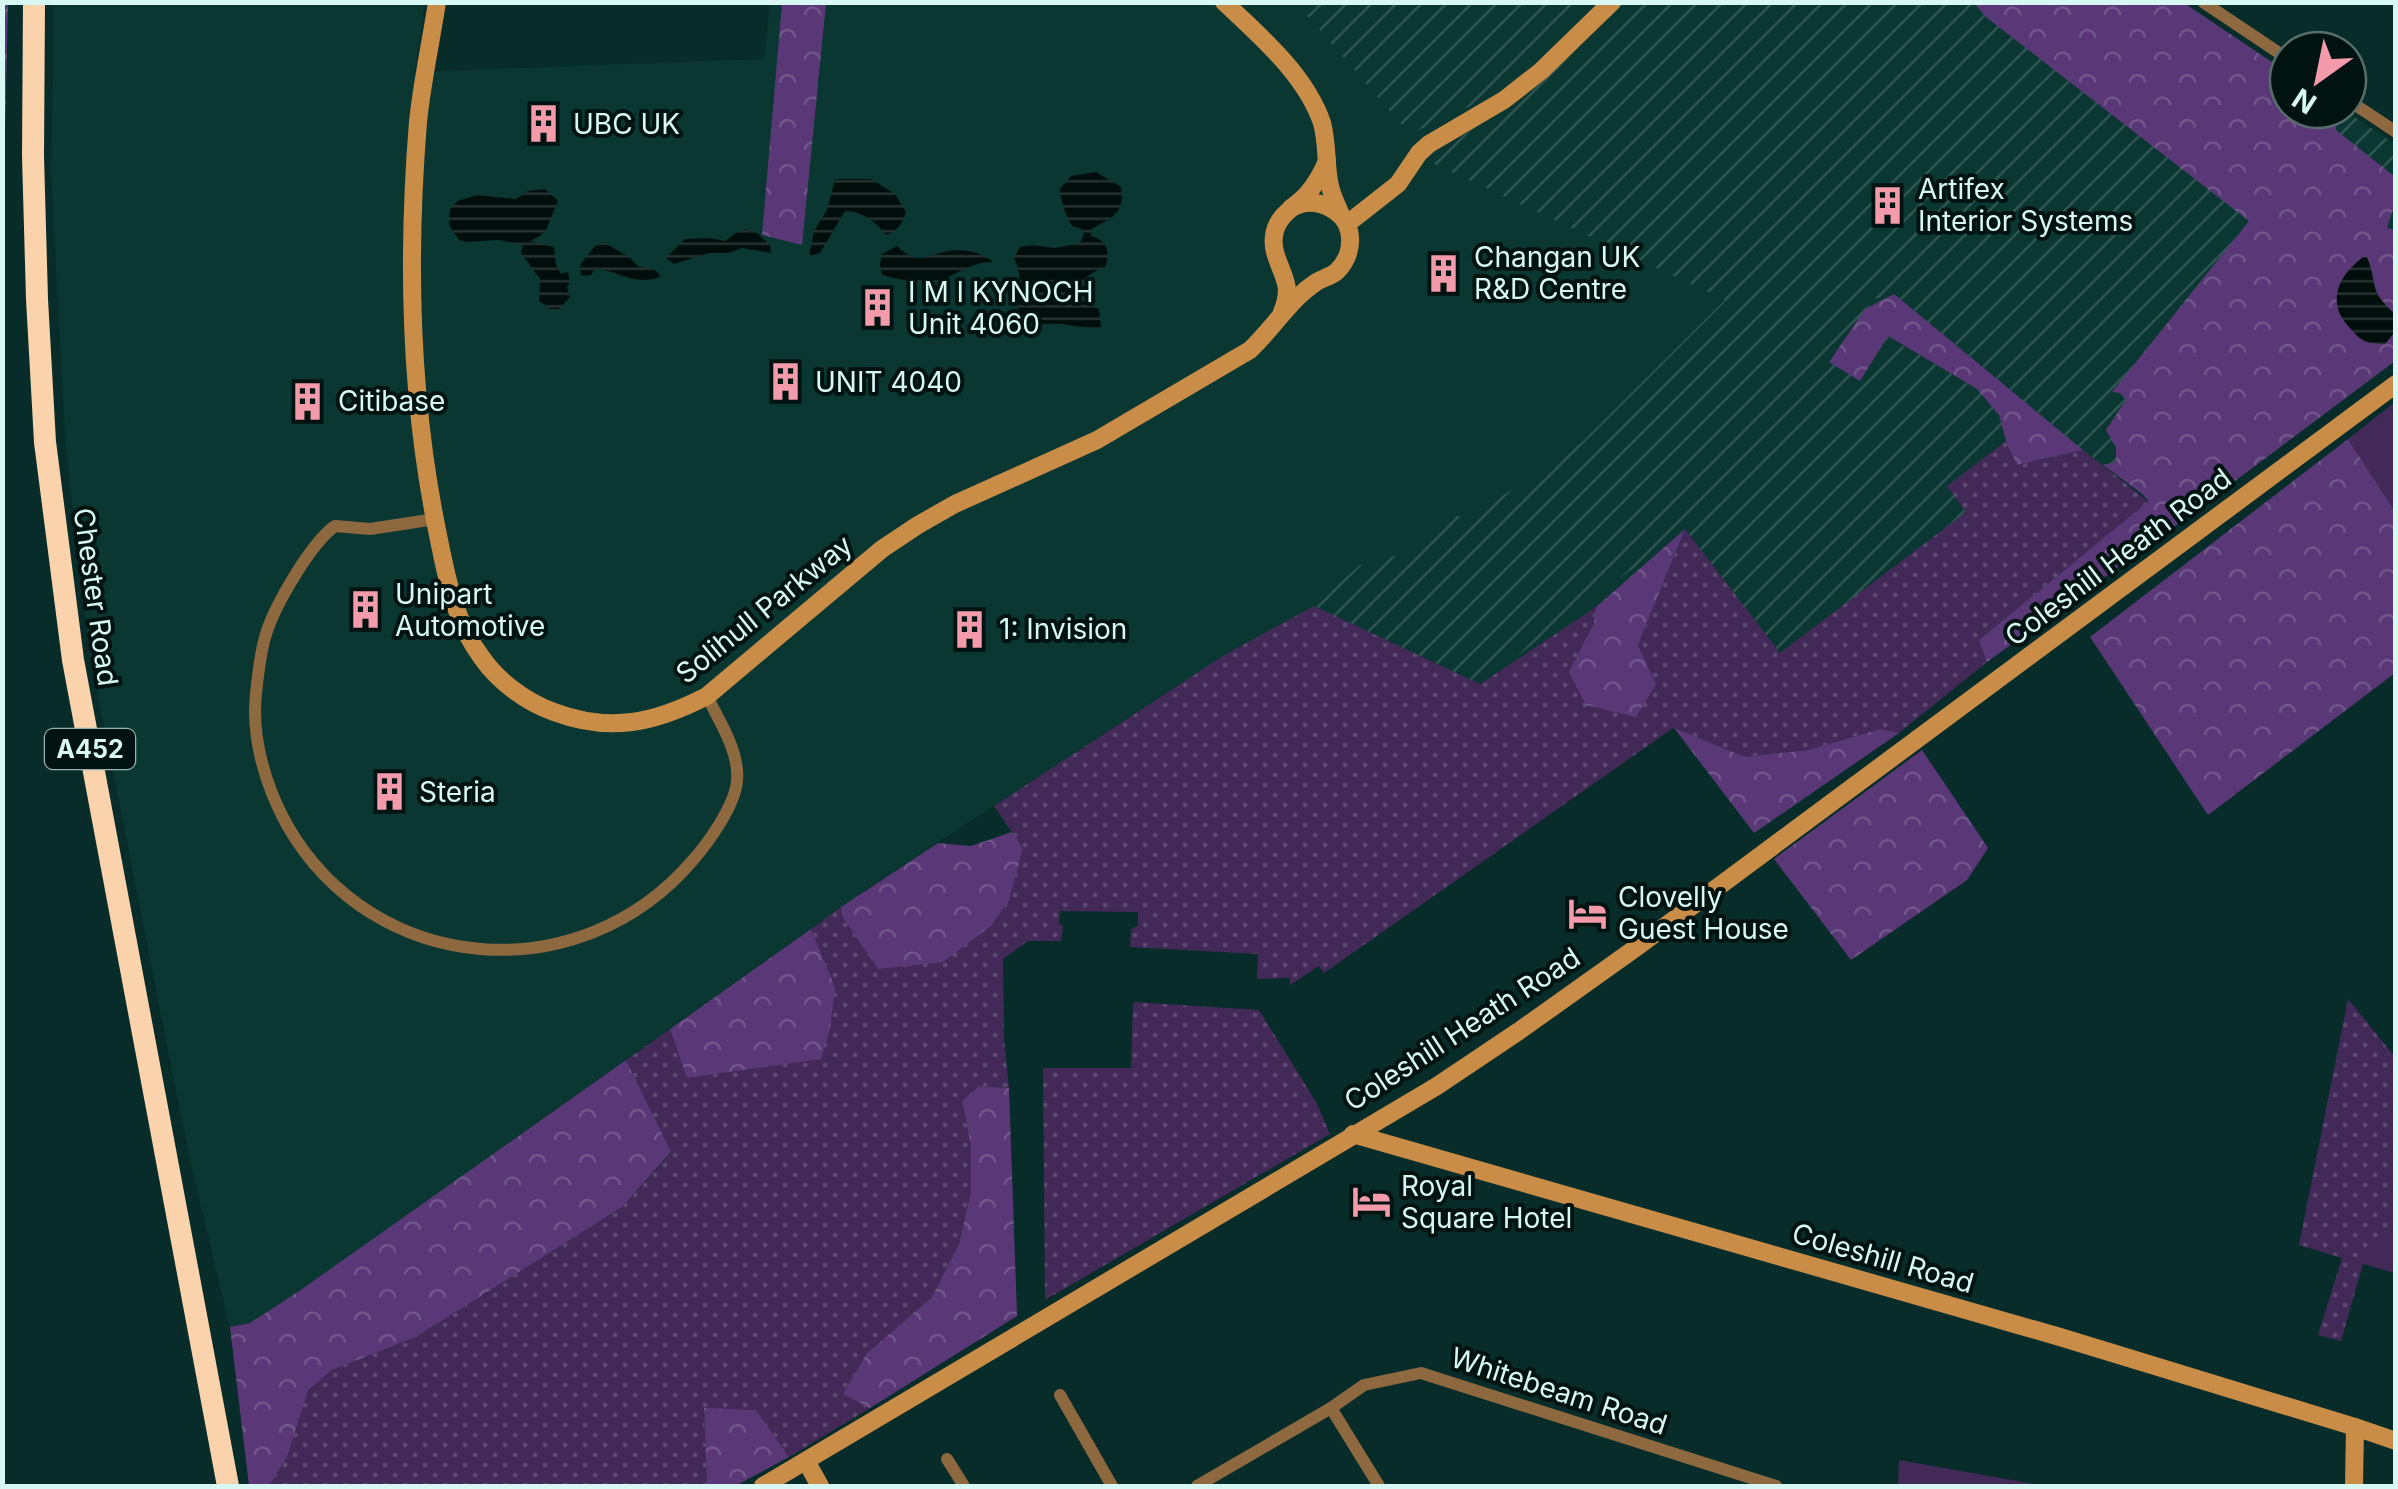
<svg xmlns="http://www.w3.org/2000/svg" width="2398" height="1489" font-family="Inter,sans-serif">
<style>
.built{fill:#0b3733}
.industrial{fill:url(#industrial-furrows)}
.grass{fill:url(#grass-dots)}
.forest{fill:url(#forest-crowns)}
.park{fill:#422958}
.water{fill:url(#water-rules)}
.lines{fill:none;stroke-linecap:round;stroke-linejoin:round}
.street{stroke:#8e683f;stroke-width:12}
.secondary{stroke:#ca8d48;stroke-width:18}
.highway{stroke:#fad3ac;stroke-width:22}
.labels{text-anchor:middle;dominant-baseline:central;stroke-width:8;stroke-linejoin:round;paint-order:stroke}
.shield{fill:#001311;stroke:#97b3b0;stroke-width:2.5}
.shield-label{font-size:25px;font-weight:bold;fill:#d8f8f4}
.poi-label{font-size:28px;fill:#d8f8f4;stroke:#001311;text-anchor:start}
.street-label{font-size:28px;fill:#d8f8f4;stroke:#001311}
</style>
<defs>
<pattern id="industrial-furrows" width="10" height="10" patternUnits="userSpaceOnUse" patternTransform="scale(2.5)"><rect width="10" height="10" fill="#0b3733"/><path d="M-1 1l2-2M0 10L10 0M9 11l2-2" fill="none" stroke="#2e5551"/></pattern>
<pattern id="grass-dots" width="8" height="8" patternUnits="userSpaceOnUse" patternTransform="scale(2.5)"><rect width="8" height="8" fill="#422958"/><path d="M2 2h.1M6 6h.1" fill="none" stroke="#5d4971" stroke-width="1.8" stroke-linecap="round"/></pattern>
<pattern id="forest-crowns" width="20" height="18" patternUnits="userSpaceOnUse" patternTransform="scale(2.5)"><rect width="20" height="18" fill="#5a3877"/><path d="M2 6a3 3 0 1 1 6 0M12 15a3 3 0 1 1 6 0" fill="none" stroke="#71568b"/></pattern>
<pattern id="water-rules" width="6" height="5" patternUnits="userSpaceOnUse" patternTransform="scale(2.5)"><rect width="6" height="5" fill="#020e0c"/><path d="M0 2.5h6" fill="none" stroke="#263230"/></pattern>
</defs>
<rect width="100%" height="100%" fill="#082c29"/>
<polygon class="built" points="770,2 2184,3 2288,73 2288,110 2344,110 2395,144 2395,361 2175,526 2139,492 2083,450 1894,295 1865,309 1829,361 2006,441 1685,529 1596,607 1480,684 1314,607 1226,654 871,886 302,1289 250,1323 230,1327 190,1161 89,650 66,449 51,174 54,3 425,3 415,72 764,59"/>
<g class="industrial">
<polygon points="1296,3 1587,3 1496,94 1410,134"/>
<polygon points="1622,3 2184,3 2288,73 2288,110 2344,110 2395,144 2395,361 2175,526 2141,493 2083,450 1894,294 1873,299 1829,361 1887,336 1977,389 1999,415 2006,441 1948,486 1967,512 1780,654 1685,529 1480,684 1314,606 1360,565 1425,548 1428,535 1453,514 1467,520 1582,442 1725,300 1426,160 1440,149 1496,116 1537,86 1588,40"/>
</g>
<g class="grass">
<polygon points="2006,441 2018,465 2083,450 2149,502 1980,639 1987,662 1899,733 1880,729 1808,750 1745,757 1673,728 1324,973 1319,966 1290,985 1290,978 1257,979 1258,954 1130,947 1131,929 1138,926 1138,912 1060,911 1059,924 1063,926 1061,941 1028,941 1003,959 1004,1040 1009,1088 979,1086 962,1101 971,1146 971,1191 959,1244 932,1297 867,1353 844,1394 870,1408 789,1457 756,1410 704,1409 707,1486 269,1486 287,1457 307,1390 332,1370 416,1337 622,1207 671,1153 626,1060 670,1029 688,1078 835,987 811,929 841,907 842,916 1023,848 994,806 1226,654 1314,606 1480,684 1596,607 1594,623 1569,673 1656,684 1638,645 1685,529 1780,653 1966,512 1947,486"/>
<polygon points="2348,999 2395,1057 2396,1231 2363,1264 2341,1341 2318,1335 2342,1258 2299,1245"/>
<polygon points="1133,1002 1259,1010 1316,1102 1330,1134 1045,1300 1043,1068 1131,1068"/>
</g>
<g class="forest">
<polygon points="2,3 8,3 5,136 3,136"/>
<polygon points="782,3 826,3 802,245 762,235"/>
<path d="M1974,3H2184L2288,73V110H2342L2337,117L2336,130L2395,177V210L2392,212L2387,228L2395,230V314C2367,289 2379,286 2367,257L2384,344L2395,332V361L2175,526L1987,662L1979,640L2149,501L2141,493L2083,450L2017,465L2006,441L1999,415L1977,389L1888,336L1860,381L1829,362L1865,309L1894,294L2083,450L2103,465L2116,462V448L2106,430L2126,400L2120,393L2112,392L2249,221L1986,17Z"/>
<polygon points="2348,439 2395,511 2395,673 2208,815 2090,637"/>
<polygon points="1685,529 1638,645 1656,684 1636,717 1586,705 1569,672 1594,623 1596,607"/>
<polygon points="1674,728 1745,757 1808,750 1880,729 1899,733 1754,833"/>
<polygon points="1922,750 1988,848 1967,880 1851,960 1774,859"/>
<polygon points="1012,832 1023,848 1009,900 992,925 943,962 878,969 842,916 841,907 938,843 971,846"/>
<polygon points="811,929 835,987 830,1029 821,1059 687,1078 670,1029"/>
<polygon points="626,1060 671,1152 622,1207 416,1337 332,1370 308,1390 287,1457 269,1486 249,1486 230,1327 250,1323 302,1289"/>
<polygon points="979,1086 1009,1088 1017,1316 870,1408 843,1394 867,1353 932,1297 959,1244 971,1191 971,1146 962,1101"/>
<polygon points="704,1408 756,1410 789,1457 735,1486 707,1486"/>
</g>
<g class="park">
<polygon points="2395,402 2395,511 2348,439"/>
<polygon points="2395,1231 2395,1273 2363,1264"/>
<polygon points="1899,1460 2046,1486 1898,1486"/>
</g>
<g class="water">
<path d="M1096,172L1121,187C1126,215 1110,218 1090,230L1091,236C1107,239 1111,254 1105,267C1088,274 1080,280 1073,297L1099,309L1101,327C1085,328 1076,326 1061,324C1046,323 1033,326 1020,320C1013,296 1026,282 1014,258L1020,247L1032,245L1055,248L1080,243L1084,234L1082,229L1072,226C1065,214 1061,202 1060,189L1071,176Z"/>
<path d="M835,179H871L895,194L906,212C903,222 897,233 886,235C876,222 862,211 845,211L820,253L809,256L814,231L827,210Z"/>
<polygon points="545,189 558,201 546,230 540,236 530,241 554,247 556,265 561,274 568,272 570,282 567,287 570,297 559,309 551,309 539,301 540,279 521,253 523,245 499,240 466,242 459,240 449,225 450,210 457,201 477,195 516,199 528,191"/>
<polygon points="746,229 757,233 770,245 771,253 742,248 728,253 709,253 674,264 666,258 685,239 709,238 725,241 734,234"/>
<path d="M603,242L629,257L638,266L655,270L661,276C640,288 617,271 595,268L591,275L581,276L580,265L595,246Z"/>
<path d="M897,246C904,252 910,258 920,258C928,258 936,253 944,252C960,248 981,251 993,262C972,261 958,275 939,280C920,285 900,280 882,275L880,265L882,254Z"/>
<path d="M2363,257H2367C2378,287 2368,290 2395,314V332L2385,344C2366,344 2361,341 2349,327C2326,302 2338,276 2363,257Z"/>
</g>
<g class="lines">
<g class="street">
<polyline points="2203,2 2288,59"/>
<polyline points="2348,100 2396,132"/>
<path d="M435,519L370,529L335,526C311,543 275,605 266,634C260,653 258,674 256,694C251,738 266,787 287,825C374,977 581,992 693,860C709,842 735,805 737,781C740,752 719,721 707,696"/>
<polyline points="1060,1395 1112,1486"/>
<polyline points="1331,1408 1379,1486"/>
<polyline points="947,1459 964,1486"/>
<polyline points="1197,1486 1331,1408 1364,1385 1421,1373 1776,1486"/>
</g>
<g class="secondary">
<path d="M437,2C431,42 422,82 418,122C407,257 410,398 437,530C446,575 454,621 482,658C499,682 526,702 554,712C610,733 655,723 707,696L882,549L918,525L955,504L1097,440L1250,350C1267,334 1280,315 1297,298C1303,292 1309,287 1315,283C1322,278 1330,277 1336,272C1354,256 1356,225 1335,211C1321,201 1306,200 1291,208"/>
<path d="M1224,2C1260,36 1306,75 1322,123C1328,144 1325,165 1330,186C1332,196 1337,205 1341,215"/>
<polyline points="1347,224 1398,184 1419,153 1429,144 1504,100 1541,71 1612,2"/>
<path d="M1282,312C1285,305 1287,297 1287,289C1285,271 1271,255 1274,236C1276,216 1294,208 1307,194C1316,184 1322,173 1327,161"/>
<polyline points="1353,1134 2060,1337 2355,1427 2396,1441"/>
<polyline points="806,1461 820,1486"/>
<polyline points="763,1486 1437,1086 1519,1031 1637,947 2396,384"/>
<polyline points="2354,1486 2355,1427"/>
</g>
<polyline class="highway" points="34,2 33,156 37,299 45,442 73,660 228,1486"/>
</g>
<defs>
<symbol id="building-bare" viewBox="-9 -9 18 18"><path d="M-4-6H4V6H1V3H-1V6H-4ZM-2.5-4.3h1.7v1.8h-1.7ZM.8-4.3h1.7v1.8H.8ZM-2.5-1h1.7V.8h-1.7ZM.8-1h1.7V.8H.8Z" fill="#f39aab" stroke="#001311" stroke-width="2.5" paint-order="stroke"/></symbol>
<symbol id="hotel-bare" viewBox="-9 -9 18 18"><path d="M-6-4.5h1.5V1H6V5H4.5V3h-9V5H-6ZM-4 0a1.8 1.8 0 1 1 3.6 0ZM.5 0V-2.5h3Q6-2.5 6 0Z" fill="#f39aab" stroke="#001311" stroke-width="2.5" paint-order="stroke"/></symbol>
</defs>
<g fill-rule="evenodd">
<use href="#building-bare" x="516" y="96" width="55" height="55"/>
<use href="#building-bare" x="1860" y="178" width="55" height="55"/>
<use href="#building-bare" x="1416" y="246" width="55" height="55"/>
<use href="#building-bare" x="850" y="280" width="55" height="55"/>
<use href="#building-bare" x="758" y="354" width="55" height="55"/>
<use href="#building-bare" x="280" y="374" width="55" height="55"/>
<use href="#building-bare" x="338" y="582" width="55" height="55"/>
<use href="#building-bare" x="942" y="602" width="55" height="55"/>
<use href="#building-bare" x="362" y="764" width="55" height="55"/>
<use href="#hotel-bare" x="1560" y="886" width="55" height="55"/>
<use href="#hotel-bare" x="1344" y="1174" width="55" height="55"/>
</g>
<g class="labels">
<rect class="shield" x="45" y="729" width="90" height="40" rx="8"/>
<g class="shield-label">
<text x="90" y="749">A452</text>
</g>
<g class="poi-label">
<text x="573" y="124">UBC UK</text>
<text x="1918" y="189">Artifex<tspan x="1918" dy="32">Interior Systems</tspan></text>
<text x="1474" y="257">Changan UK<tspan x="1474" dy="32">R&amp;D Centre</tspan></text>
<text x="908" y="292">I M I KYNOCH<tspan x="908" dy="32">Unit 4060</tspan></text>
<text x="815" y="382">UNIT 4040</text>
<text x="338" y="401">Citibase</text>
<text x="395" y="594">Unipart<tspan x="395" dy="32">Automotive</tspan></text>
<text x="999" y="629">1: Invision</text>
<text x="419" y="792">Steria</text>
<text x="1618" y="897">Clovelly<tspan x="1618" dy="32">Guest House</tspan></text>
<text x="1401" y="1186">Royal<tspan x="1401" dy="32">Square Hotel</tspan></text>
</g>
<g class="street-label">
<text transform="translate(2118 557) rotate(-37)">Coleshill Heath Road</text>
<text transform="translate(96 597) rotate(82)">Chester Road</text>
<text transform="translate(764 609) rotate(-39)">Solihull Parkway</text>
<text transform="translate(1462 1029) rotate(-33)">Coleshill Heath Road</text>
<text transform="translate(1883 1258) rotate(16)">Coleshill Road</text>
<text transform="translate(1559 1391) rotate(18)">Whitebeam Road</text>
</g>
</g>
<rect width="2398" height="1489" fill="none" stroke="#d8f8f4" stroke-width="10"/>
<g transform="translate(2318 80) rotate(213)"><circle r="48" fill="#001311" stroke="#566f6c" stroke-width="2.5"/>
<path d="M0-8L18 38L0 25L-18 38Z" fill="#f39aab"/>
<text y="-15" font-size="28" font-weight="bold" text-anchor="middle" fill="#d8f8f4">N</text>
</g>
</svg>
